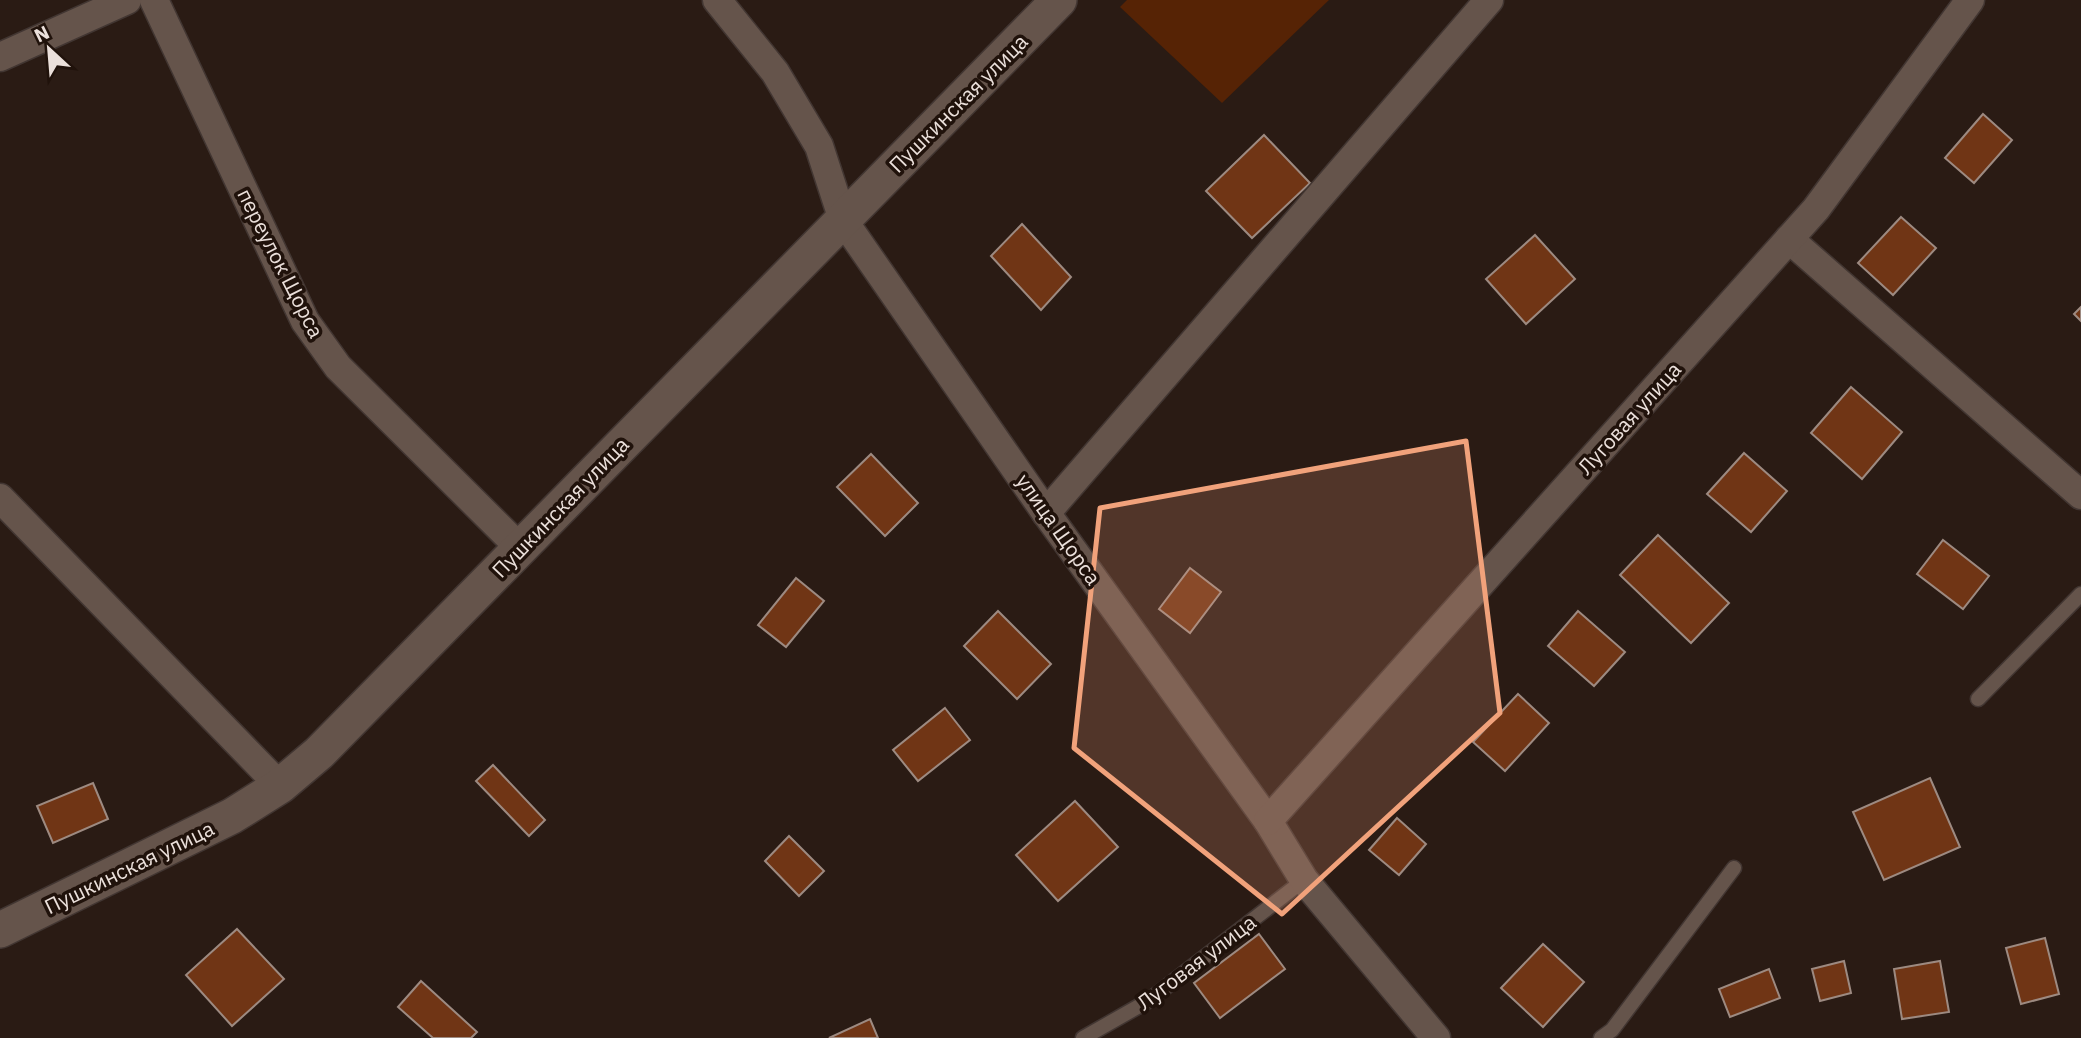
<svg xmlns="http://www.w3.org/2000/svg" width="2081" height="1038" font-family="'IBM Plex Sans',sans-serif">
<style>
.green{fill:#562305}
.building{fill:#703515;stroke:#9d8a81;stroke-width:2}
.lines{fill:none;stroke-linecap:round;stroke-linejoin:round}
.service-casing{stroke:#423632;stroke-width:17}
.minor-casing{stroke:#423632;stroke-width:31}
.tertiary-casing{stroke:#423632;stroke-width:38}
.service{stroke:#65544b;stroke-width:14}
.minor{stroke:#65544b;stroke-width:28}
.tertiary{stroke:#65544b;stroke-width:35}
.marked{fill:#f1a27b;fill-opacity:0.2;stroke:#f1a27b;stroke-width:5;stroke-linejoin:round}
.labels{text-anchor:middle;dominant-baseline:central;stroke-width:7;stroke-linejoin:round;paint-order:stroke}
.street-label{font-size:21px;fill:#ebe0db;stroke:#20120b}
</style>
<rect width="100%" height="100%" fill="#2a1b14"/>
<polygon class="green" points="1127,0 1329,0 1222,103 1120,7"/>
<g class="building">
<polygon points="1983,114 2012,140 1974,183 1945,158"/>
<polygon points="1264,135 1310,183 1252,238 1206,191"/>
<polygon points="1901,217 1936,248 1893,295 1858,263"/>
<polygon points="1022,224 1071,277 1041,310 991,256"/>
<polygon points="1535,235 1575,279 1526,324 1486,279"/>
<polygon points="2081,307 2081,321 2074,314"/>
<polygon points="1851,387 1902,432 1862,479 1811,433"/>
<polygon points="1744,453 1787,491 1751,532 1707,494"/>
<polygon points="871,454 918,503 885,536 837,487"/>
<polygon points="1658,535 1729,603 1691,643 1620,575"/>
<polygon points="1943,540 1989,576 1963,609 1917,574"/>
<polygon points="1190,568 1221,592 1190,633 1159,609"/>
<polygon points="796,578 824,601 786,647 758,625"/>
<polygon points="998,611 1051,664 1017,699 964,646"/>
<polygon points="1578,611 1625,652 1594,686 1548,646"/>
<polygon points="1518,694 1549,723 1505,771 1473,742"/>
<polygon points="945,708 970,740 918,781 893,750"/>
<polygon points="493,765 545,820 529,836 476,781"/>
<polygon points="1930,778 1960,847 1884,880 1853,812"/>
<polygon points="93,783 108,819 53,843 37,806"/>
<polygon points="1075,801 1118,847 1058,901 1016,855"/>
<polygon points="1397,818 1426,844 1399,875 1369,850"/>
<polygon points="789,836 824,871 799,896 765,861"/>
<polygon points="237,929 284,979 232,1026 186,975"/>
<polygon points="1259,934 1285,969 1220,1018 1194,983"/>
<polygon points="2045,938 2059,994 2021,1004 2006,948"/>
<polygon points="1543,944 1584,982 1543,1027 1501,988"/>
<polygon points="1844,961 1851,993 1820,1001 1812,969"/>
<polygon points="1940,961 1949,1012 1902,1019 1894,969"/>
<polygon points="1769,969 1780,998 1730,1017 1719,989"/>
<polygon points="421,981 477,1032 471,1038 433,1038 398,1007"/>
<polygon points="870,1019 878,1038 829,1038"/>
</g>
<g class="lines">
<defs>
<g id="service">
<polyline points="1978,699 2081,594"/>
<polyline points="1083,1038 1148,1001 1304,880"/>
<polyline points="1601,1038 1612,1030 1734,868"/>
</g>
<g id="minor">
<polyline points="154,0 305,321 338,367 520,548"/>
<polyline points="717,0 775,72 819,146 843,220 1046,513 1268,821 1304,880 1436,1038"/>
<polyline points="0,57 127,0"/>
<polyline points="1789,239 2081,495"/>
<polyline points="0,498 280,786"/>
<polyline points="1046,513 1489,0"/>
<polyline points="1268,821 1816,209 1970,0"/>
</g>
<polyline id="tertiary" points="0,930 232,816 280,786 319,753 1059,0"/>
</defs>
<use href="#service" class="service-casing"/>
<use href="#minor" class="minor-casing"/>
<use href="#tertiary" class="tertiary-casing"/>
<use href="#service" class="service"/>
<use href="#minor" class="minor"/>
<use href="#tertiary" class="tertiary"/>
</g>
<path class="marked" d="M1466,441L1500,713L1282,914L1074,748L1100,508Z"/>
<g class="labels">
<g class="street-label">
<text transform="translate(958 103) rotate(-45)">Пушкинская улица</text>
<text transform="translate(281 263) rotate(63)">переулок Щорса</text>
<text transform="translate(1629 418) rotate(-48)">Луговая улица</text>
<text transform="translate(560 507) rotate(-46)">Пушкинская улица</text>
<text transform="translate(1059 529) rotate(55)">улица Щорса</text>
<text transform="translate(129 867) rotate(-26)">Пушкинская улица</text>
<text transform="translate(1196 962) rotate(-37)">Луговая улица</text>
</g>
</g>
<g transform="translate(49 49) rotate(334)" stroke="#20120b" stroke-width="5" paint-order="stroke">
<path d="M0-5L12 26L0 18L-12 26Z" fill="#ebe0db"/>
<text y="-10" font-size="19" font-weight="bold" text-anchor="middle" fill="#ebe0db">N</text>
</g>
</svg>
